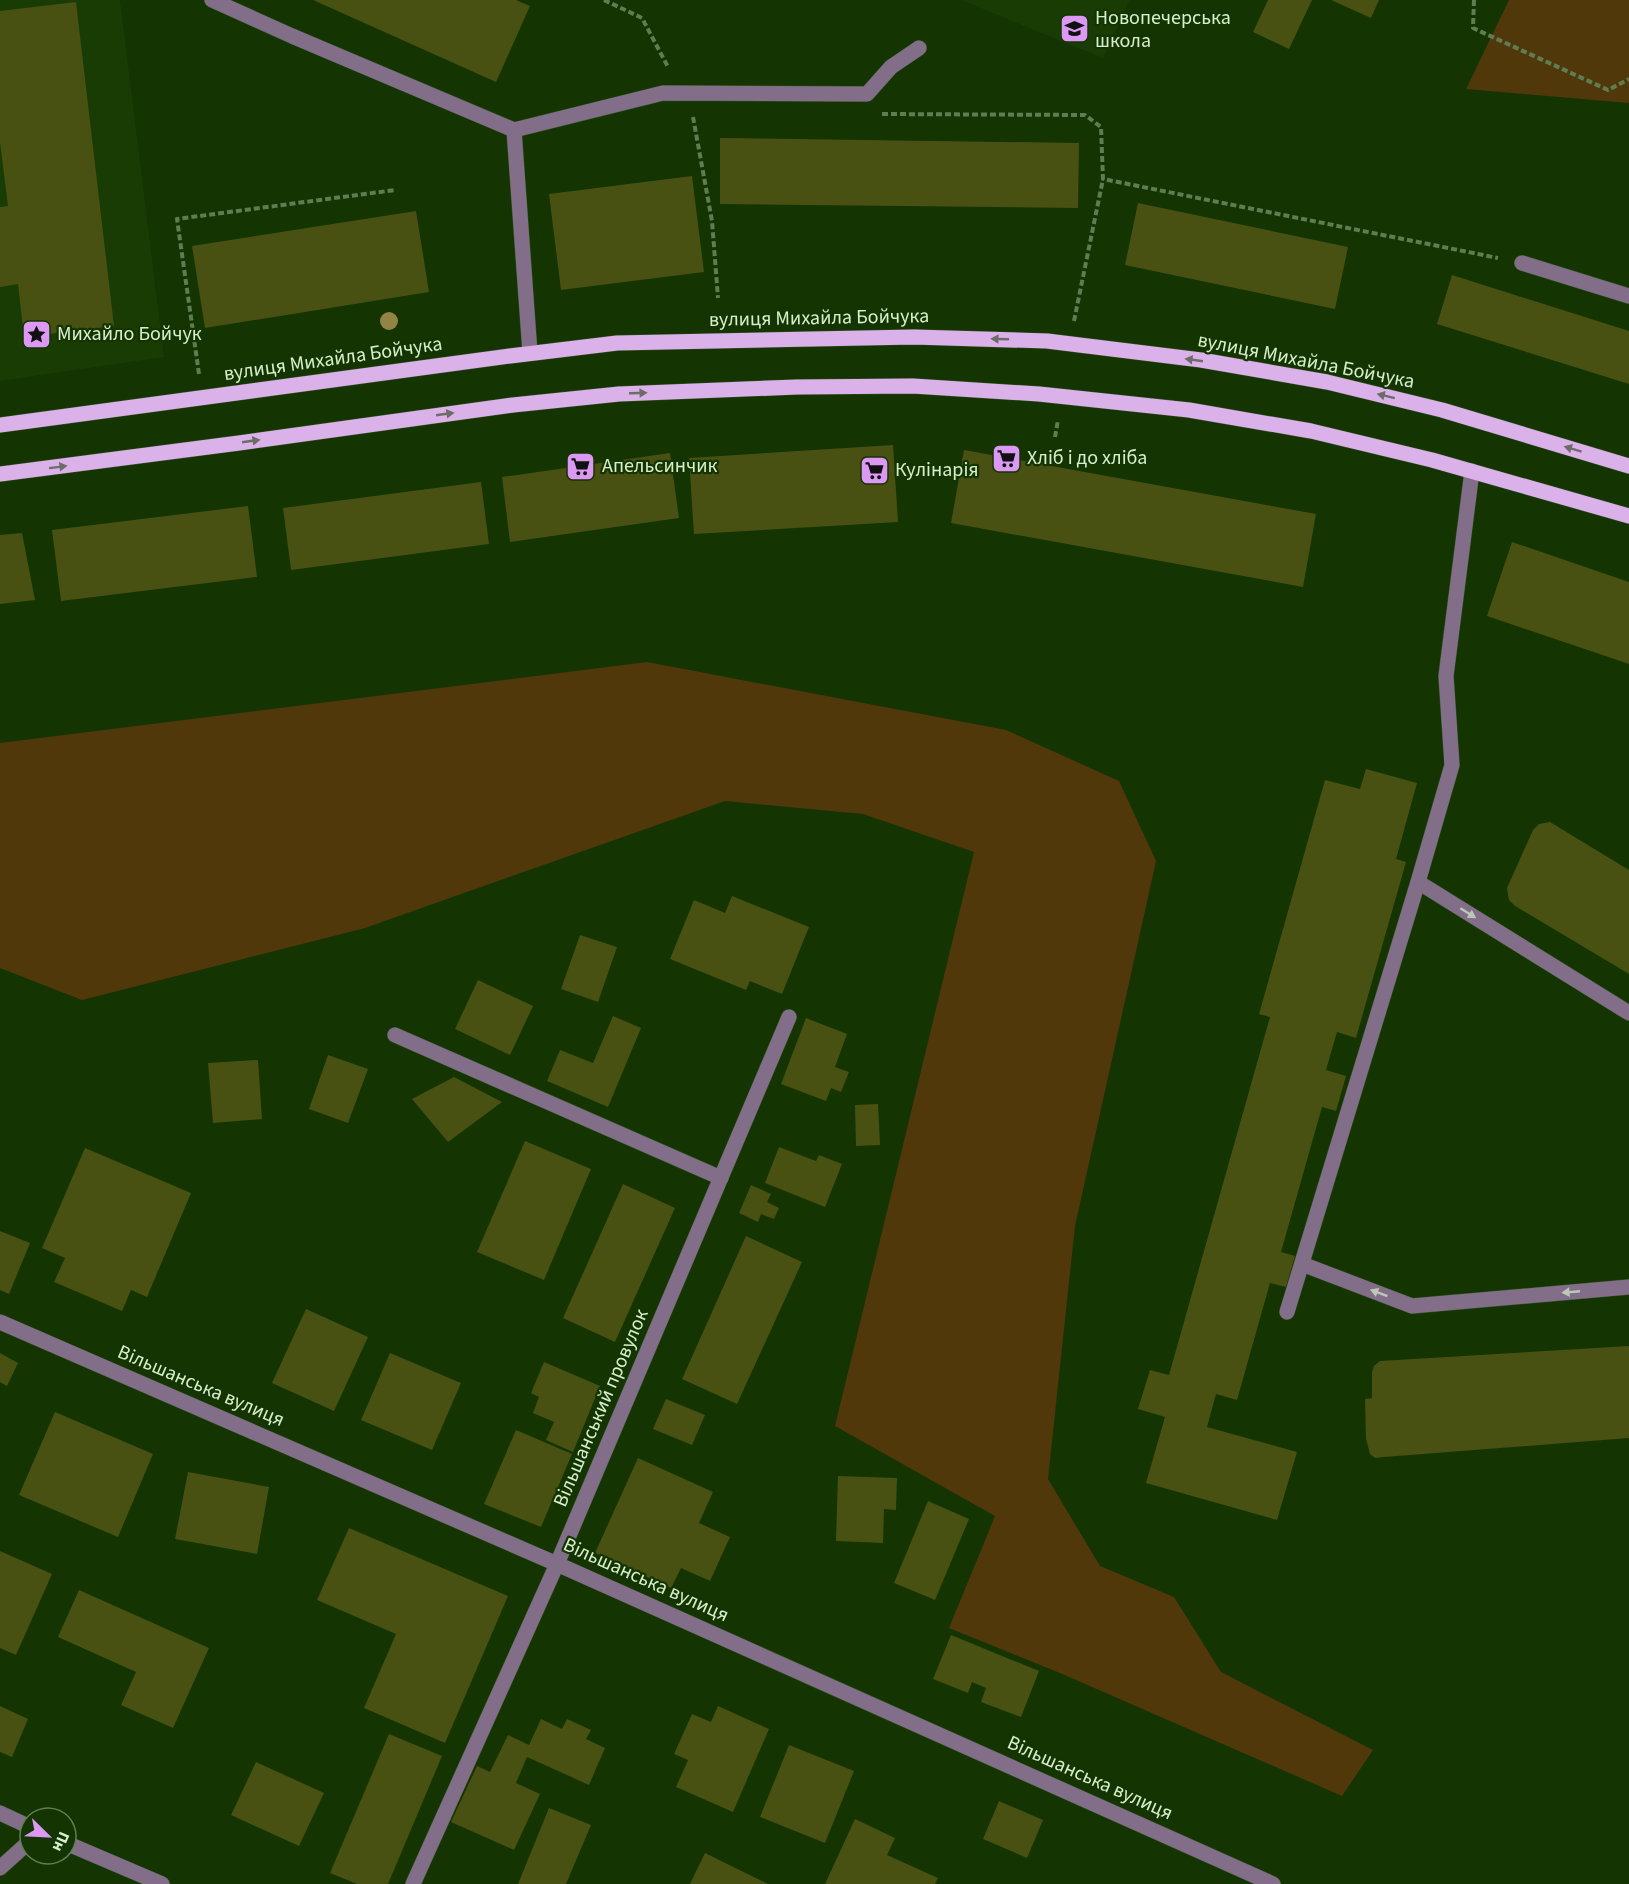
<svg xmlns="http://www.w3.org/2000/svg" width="1629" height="1884" font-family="'Source Sans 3',sans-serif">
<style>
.built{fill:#183c03}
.green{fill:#51380a}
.building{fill:#485111}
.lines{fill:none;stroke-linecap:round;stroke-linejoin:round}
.minor-casing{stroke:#335222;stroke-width:16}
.major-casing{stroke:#335222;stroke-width:16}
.path{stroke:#5f7d51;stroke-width:4;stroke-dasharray:6 3;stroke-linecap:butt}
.minor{stroke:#836e8a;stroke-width:15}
.major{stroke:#dbb1e9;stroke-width:15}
.tree{fill:#918444}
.oneway{fill:#6e6c6a}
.oneway2{fill:#bdc8b9}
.labels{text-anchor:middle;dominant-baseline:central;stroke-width:4.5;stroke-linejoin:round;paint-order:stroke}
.poi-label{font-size:20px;fill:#d6efcd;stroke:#143402;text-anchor:start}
.street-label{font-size:20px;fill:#d6efcd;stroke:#143402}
</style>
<rect width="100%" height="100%" fill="#143402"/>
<g class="built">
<polygon points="0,0 120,0 164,357 0,381"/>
<polygon points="961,0 1130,0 1103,58"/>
</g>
<g class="green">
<polygon points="1509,0 1629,0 1629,103 1466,89"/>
<polygon points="647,662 1006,730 1119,781 1156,861 1075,1226 1048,1479 1100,1566 1174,1597 1221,1672 1373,1750 1342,1796 1060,1673 949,1628 995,1516 835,1426 974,852 863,814 725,801 365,928 82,1000 0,968 0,743"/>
</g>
<g class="building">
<polygon points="313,0 516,0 530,6 496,82"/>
<polygon points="1268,0 1312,0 1289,49 1253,32"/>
<polygon points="1331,0 1379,0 1371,18"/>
<polygon points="76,2 114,326 24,337 18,284 0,287 0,207 8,206 0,142 0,11"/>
<polygon points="720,138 1079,143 1078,208 720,204"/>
<polygon points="692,176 704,272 561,290 549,194"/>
<polygon points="1138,203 1348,247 1335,309 1125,265"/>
<polygon points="416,211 429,292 205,328 192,246"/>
<polygon points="1452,275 1629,331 1629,384 1437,324"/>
<polygon points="893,445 898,522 694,534 689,458"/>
<polygon points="964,450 1316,514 1303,587 951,523"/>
<polygon points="670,453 679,518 510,542 502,477"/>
<polygon points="481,482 489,544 291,570 283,508"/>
<polygon points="248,506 257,577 61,601 52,530"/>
<polygon points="22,533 35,600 0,604 0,535"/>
<polygon points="1512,542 1629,582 1629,664 1487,616"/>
<polygon points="1366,769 1417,783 1396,859 1406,862 1356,1038 1337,1032 1326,1070 1346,1076 1336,1111 1322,1107 1281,1252 1295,1256 1286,1287 1270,1283 1237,1400 1216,1394 1207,1427 1297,1452 1277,1520 1146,1483 1165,1417 1138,1409 1150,1370 1169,1375 1270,1017 1259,1014 1325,780 1360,789"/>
<polygon points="1550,822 1629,870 1629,974 1515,906 1509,900 1507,888 1533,830 1539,824"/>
<polygon points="732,896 809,927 782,994 750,981 746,990 670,959 694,900 725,913"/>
<polygon points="580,935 617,947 598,1002 561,989"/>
<polygon points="478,980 533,1006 510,1055 455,1029"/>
<polygon points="613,1016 641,1028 608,1107 547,1081 560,1050 593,1063"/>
<polygon points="806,1018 847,1034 835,1067 849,1072 841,1092 831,1088 826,1101 781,1084"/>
<polygon points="328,1055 368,1069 348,1123 309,1109"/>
<polygon points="258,1060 262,1119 213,1123 208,1063"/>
<polygon points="454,1077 502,1102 448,1142 412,1099"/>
<polygon points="878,1104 880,1145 856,1146 855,1105"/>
<polygon points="525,1141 591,1169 544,1280 477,1252"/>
<polygon points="779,1147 816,1161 819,1155 842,1164 825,1207 765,1183"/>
<polygon points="85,1148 191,1193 147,1297 131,1290 122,1311 54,1282 65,1258 42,1248"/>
<polygon points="623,1184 675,1208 615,1342 563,1318"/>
<polygon points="751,1185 771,1194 767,1202 779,1208 774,1219 761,1214 758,1222 739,1213"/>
<polygon points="0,1231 30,1243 9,1294 0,1290"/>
<polygon points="746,1236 802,1262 737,1404 682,1379"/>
<polygon points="306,1309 368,1337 334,1411 272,1383"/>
<polygon points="1629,1346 1629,1438 1384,1457 1375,1458 1370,1454 1366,1439 1365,1399 1372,1398 1372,1372 1374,1366 1380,1361"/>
<polygon points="0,1353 18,1363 7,1386 0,1382"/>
<polygon points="390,1353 461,1383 432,1450 361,1420"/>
<polygon points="544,1362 600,1386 573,1452 546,1440 554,1422 533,1413 539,1397 531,1393"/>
<polygon points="666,1399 705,1415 692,1445 653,1429"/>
<polygon points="55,1412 153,1454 118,1537 19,1495"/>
<polygon points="516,1430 572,1454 541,1527 484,1504"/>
<polygon points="638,1458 713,1492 699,1523 730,1537 710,1581 681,1568 671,1588 595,1553"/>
<polygon points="188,1472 269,1487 257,1554 175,1539"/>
<polygon points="838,1476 897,1478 896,1510 884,1509 883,1543 836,1541"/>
<polygon points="928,1501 969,1519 935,1600 894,1583"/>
<polygon points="349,1528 508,1596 445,1743 364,1708 396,1634 317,1600"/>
<polygon points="0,1551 52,1574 16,1655 0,1648"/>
<polygon points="79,1590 209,1648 173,1728 121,1705 136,1672 58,1637"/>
<polygon points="951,1635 1039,1671 1021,1717 981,1702 986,1688 972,1682 968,1693 933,1679"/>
<polygon points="0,1706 28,1719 12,1757 0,1752"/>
<polygon points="718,1706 769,1729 733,1812 676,1787 688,1760 674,1754 692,1714 711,1722"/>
<polygon points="541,1719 562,1729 567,1719 591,1730 586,1739 605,1748 589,1785 527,1757 516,1783 540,1794 514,1850 451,1822 477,1766 490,1772 508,1735 529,1745"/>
<polygon points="389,1734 442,1756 388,1884 357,1884 330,1873"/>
<polygon points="789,1745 854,1771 825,1843 760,1817"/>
<polygon points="256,1762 324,1793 299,1846 231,1815"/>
<polygon points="999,1801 1043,1820 1027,1858 983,1839"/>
<polygon points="549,1808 591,1825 566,1884 518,1884"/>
<polygon points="855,1819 895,1838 887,1855 938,1878 935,1884 825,1884"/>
<polygon points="705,1853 768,1884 690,1884"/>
</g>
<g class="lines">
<defs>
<g id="minor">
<polyline points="212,0 292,36 514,130 530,353"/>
<polyline points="514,130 663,93 867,94 891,67 919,48"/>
<polyline points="1522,263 1629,296"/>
<polyline points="1418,882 1629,1013"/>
<polyline points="395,1035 721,1178"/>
<polyline points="1302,1264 1412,1306 1629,1287"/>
<polyline points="1287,1312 1418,882 1452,765 1446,676 1472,471"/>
<polyline points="0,1322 557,1564 1273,1884"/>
<polyline points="0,1813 30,1827"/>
<polyline points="66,1843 162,1884"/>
<polyline points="0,1868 30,1841"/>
<polyline points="413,1884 557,1564 789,1017"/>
</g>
<g id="major">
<polyline points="0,425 510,356 617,343 914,337 1047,341 1201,360 1327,382 1442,410 1629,466"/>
<polyline points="0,474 239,443 513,405 619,394 797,387 913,386 1039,394 1189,410 1311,431 1432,460 1629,516"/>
</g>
</defs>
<use href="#minor" class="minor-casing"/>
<use href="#major" class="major-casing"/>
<g class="path">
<polyline points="604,0 642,18 668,67"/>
<polyline points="1474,0 1473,28 1608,90 1629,79"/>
<polyline points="882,114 1085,115 1101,127 1103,179 1498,258"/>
<polyline points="693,117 712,221 718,298"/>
<polyline points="1074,321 1103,179"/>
<polyline points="199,374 177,219 395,190"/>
<polyline points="1055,437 1058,420"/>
</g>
<use href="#minor" class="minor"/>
<use href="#major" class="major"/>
</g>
<circle class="tree" cx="389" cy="321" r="9"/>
<defs><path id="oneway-solid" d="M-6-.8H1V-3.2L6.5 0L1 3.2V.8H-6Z" transform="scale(1.5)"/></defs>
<g class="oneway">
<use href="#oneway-solid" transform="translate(1000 339) rotate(-178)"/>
<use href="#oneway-solid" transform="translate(1194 360) rotate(-172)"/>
<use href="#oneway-solid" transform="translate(638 393) rotate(-2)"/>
<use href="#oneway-solid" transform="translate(1386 396) rotate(-166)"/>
<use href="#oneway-solid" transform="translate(445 414) rotate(-8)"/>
<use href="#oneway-solid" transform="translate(251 441) rotate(-8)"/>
<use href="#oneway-solid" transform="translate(1573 449) rotate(-163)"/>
<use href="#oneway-solid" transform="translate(58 467) rotate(-7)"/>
</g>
<g class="oneway2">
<use href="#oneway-solid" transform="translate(1468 913) rotate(32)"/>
<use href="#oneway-solid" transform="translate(1571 1292) rotate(175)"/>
<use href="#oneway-solid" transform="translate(1379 1293) rotate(-159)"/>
</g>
<defs>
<symbol id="school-square" viewBox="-11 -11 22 22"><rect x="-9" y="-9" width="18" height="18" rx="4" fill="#dc99f4" stroke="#143402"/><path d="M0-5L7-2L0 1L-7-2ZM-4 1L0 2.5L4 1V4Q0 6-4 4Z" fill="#111"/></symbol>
<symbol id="sight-square" viewBox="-11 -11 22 22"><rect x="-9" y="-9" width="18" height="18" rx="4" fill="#dc99f4" stroke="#143402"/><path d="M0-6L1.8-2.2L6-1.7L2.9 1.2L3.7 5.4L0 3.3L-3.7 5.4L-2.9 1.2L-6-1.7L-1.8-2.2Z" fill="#111"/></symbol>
<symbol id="supermarket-square" viewBox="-11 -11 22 22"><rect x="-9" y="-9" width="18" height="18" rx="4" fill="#dc99f4" stroke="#143402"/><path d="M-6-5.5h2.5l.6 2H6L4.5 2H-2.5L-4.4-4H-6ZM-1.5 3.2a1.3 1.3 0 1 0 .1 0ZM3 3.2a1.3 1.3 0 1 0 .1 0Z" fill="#111"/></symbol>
</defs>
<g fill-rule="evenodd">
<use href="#school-square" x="1058" y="12" width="33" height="33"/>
<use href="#sight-square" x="20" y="318" width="33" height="33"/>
<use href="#supermarket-square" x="990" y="442" width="33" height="33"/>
<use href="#supermarket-square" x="564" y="450" width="33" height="33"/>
<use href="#supermarket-square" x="858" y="454" width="33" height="33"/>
</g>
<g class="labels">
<g class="poi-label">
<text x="1095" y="18">Новопечерська<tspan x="1095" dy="23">школа</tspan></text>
<text x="57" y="334">Михайло Бойчук</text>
<text x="1027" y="458">Хліб і до хліба</text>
<text x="602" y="466">Апельсинчик</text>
<text x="895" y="470">Кулінарія</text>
</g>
<g class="street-label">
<text transform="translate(819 318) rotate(-1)">вулиця Михайла Бойчука</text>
<text transform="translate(333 359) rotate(-8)">вулиця Михайла Бойчука</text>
<text transform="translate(1306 361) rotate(11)">вулиця Михайла Бойчука</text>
<text transform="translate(201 1386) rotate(23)">Вільшанська вулиця</text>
<text transform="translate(601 1408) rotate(-67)">Вільшанський провулок</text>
<text transform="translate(646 1580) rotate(24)">Вільшанська вулиця</text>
<text transform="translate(1090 1778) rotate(24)">Вільшанська вулиця</text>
</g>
</g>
<g transform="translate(48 1836) rotate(114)"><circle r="28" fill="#143402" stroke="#627f53" stroke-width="1.5"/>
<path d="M0-4.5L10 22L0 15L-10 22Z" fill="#dc99f4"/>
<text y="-9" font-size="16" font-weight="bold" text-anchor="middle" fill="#d6efcd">Пн</text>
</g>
</svg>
